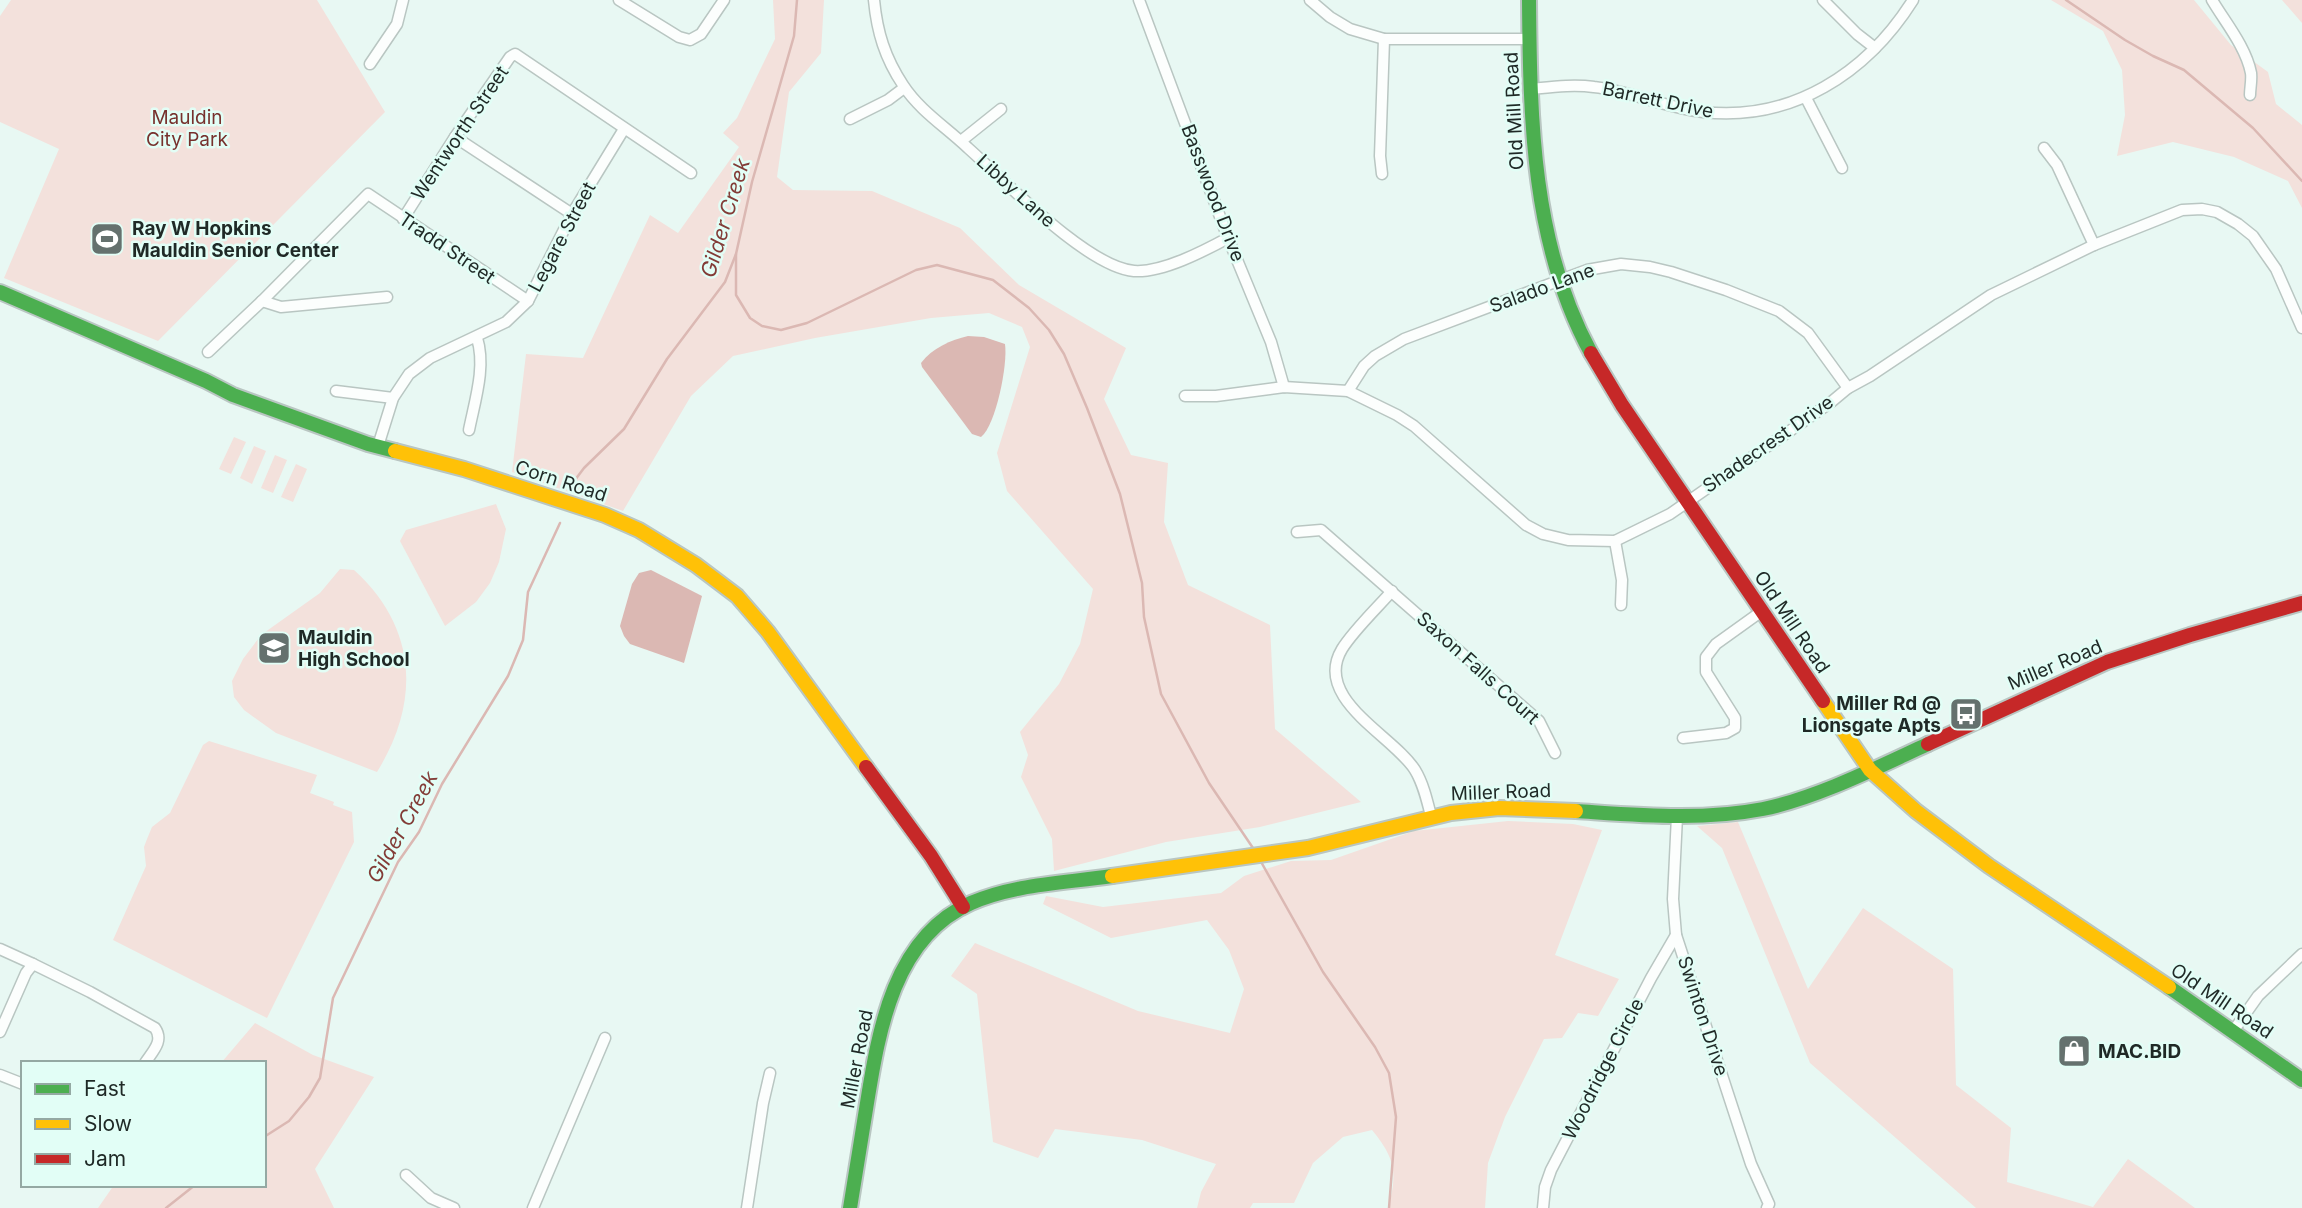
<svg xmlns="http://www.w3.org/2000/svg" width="2302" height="1208" font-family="Inter,sans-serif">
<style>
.green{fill:#f3e1dc}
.water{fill:#dbb8b3}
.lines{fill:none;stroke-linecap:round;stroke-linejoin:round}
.stream{stroke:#dbb8b3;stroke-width:2.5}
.street-casing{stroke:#b9c6c2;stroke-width:13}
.fast-casing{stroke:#b9c6c2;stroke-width:18}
.slow-casing{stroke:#b9c6c2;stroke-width:18}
.jam-casing{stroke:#b9c6c2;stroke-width:18}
.street{stroke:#fcfefd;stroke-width:10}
.fast{stroke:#4caf50;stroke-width:14}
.slow{stroke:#ffc107;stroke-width:14}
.jam{stroke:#c62828;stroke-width:14}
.labels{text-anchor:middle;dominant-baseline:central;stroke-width:5;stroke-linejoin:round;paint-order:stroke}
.street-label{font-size:19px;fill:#1f2926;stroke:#e2fef6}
.park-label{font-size:19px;fill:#77312d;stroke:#e2fef6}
.poi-label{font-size:19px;font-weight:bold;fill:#1f2926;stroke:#e2fef6;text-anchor:start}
.water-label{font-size:21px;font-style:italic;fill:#833c37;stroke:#e2fef6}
</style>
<rect width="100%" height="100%" fill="#e8f8f3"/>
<g class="green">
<polygon points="11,0 317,0 385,112 158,341 4,278 59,149 0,122 0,16"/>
<polygon points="773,0 824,0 821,53 789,92 777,177 793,190 872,191 960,228 1019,285 1126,348 1104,399 1131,455 1168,463 1164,522 1188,585 1270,625 1275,729 1361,802 1260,827 1166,842 1054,871 1052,839 1021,777 1028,755 1020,732 1059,684 1080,644 1093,589 1007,491 997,453 1030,347 1022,327 989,313 931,318 815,338 733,356 691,396 623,511 512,472 526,354 583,358 650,215 678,233 739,147 723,133 737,118 775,39"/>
<polygon points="2051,0 2194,0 2231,45 2268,72 2276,104 2302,125 2302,208 2288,181 2234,157 2173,142 2117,156 2125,115 2122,70 2103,31"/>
<polygon points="2282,0 2302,0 2302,23"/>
<polygon points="234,437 246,442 231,474 219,469"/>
<polygon points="254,446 266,451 252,484 240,478"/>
<polygon points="275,455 287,460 273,493 261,488"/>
<polygon points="296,464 307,469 293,502 281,497"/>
<polygon points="496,504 506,529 499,562 490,583 476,602 445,626 400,541 406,530"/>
<path d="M340,569L354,570C417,627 421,701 377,772L276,733L244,710L234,697L232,681L243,659L261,635L320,593Z"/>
<polygon points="209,741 317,775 310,793 334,802 333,805 352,812 354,842 267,1018 113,940 146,866 144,847 147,839 152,827 170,813 203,745"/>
<path d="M1508,821L1573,824L1602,830L1555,955L1619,979L1598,1016L1578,1013L1562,1038L1544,1039L1505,1117L1488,1163L1485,1208H1388C1398,1173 1395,1158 1372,1130L1343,1137L1313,1163L1294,1203H1253L1250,1208H1197L1201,1192L1216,1164L1142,1140L1055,1129L1038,1158L993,1142L977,994L951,976L975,943L1138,1011L1230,1033L1244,989L1229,950L1207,920L1111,938L1043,904L1046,896L1103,907L1221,893L1244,876L1291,861L1331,860L1414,831Z"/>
<polygon points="1738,822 1808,989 1863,908 1953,969 1956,1085 2011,1128 2007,1182 2093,1207 2128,1159 2195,1208 1976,1208 1810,1063 1722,848 1697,826"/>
<polygon points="255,1023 313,1055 374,1077 315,1169 334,1208 98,1208 114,1185 264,1185 264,1063 221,1063"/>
</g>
<g class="water">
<path d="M968,336L984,337L1005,344C1008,364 996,425 981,437L972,434L922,367L921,363C932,348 951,340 968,336Z"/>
<polygon points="651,570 702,596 684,663 630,644 624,636 620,626 632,584 639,573"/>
</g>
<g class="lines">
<g class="stream">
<polyline points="2066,0 2125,40 2153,56 2184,70 2253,128 2302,181"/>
<polyline points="736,254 736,295 750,318 762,326 781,330 807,323 916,270 937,265 993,280 1029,308 1049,330 1064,354 1087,408 1120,494 1142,583 1144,617 1161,694 1209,783 1255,851"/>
<polyline points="572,484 584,468 624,429 667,359 725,282 736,254 752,182 794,36 797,0"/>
<polyline points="1260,860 1323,972 1375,1047 1389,1073 1396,1117 1389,1208"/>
<polyline points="264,1137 289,1121 309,1097 320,1078 333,998 398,862 419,832 442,784 508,676 523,640 528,592 560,523"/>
<polyline points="166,1208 195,1185"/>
</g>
<defs>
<g id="street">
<polyline points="619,0 679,37 690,40 701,34 724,0"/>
<path d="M874,0C877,32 885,58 903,85C920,111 946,127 968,148C1004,180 1087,267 1134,271C1162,273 1204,251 1228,238"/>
<polyline points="1139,0 1228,238 1271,342 1284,387"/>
<polyline points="1310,0 1330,17 1350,29 1384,39 1529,39"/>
<polyline points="1823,0 1857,34 1875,48"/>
<path d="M2212,0C2225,22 2246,47 2251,73C2252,80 2250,88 2250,95"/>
<polyline points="370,64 397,24 403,0"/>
<path d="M1530,89C1551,87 1573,84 1594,87C1631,91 1666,108 1703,112C1792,122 1867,73 1913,0"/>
<polyline points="1806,98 1842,168"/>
<polyline points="850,119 888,100 904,88"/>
<polyline points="455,137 572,214"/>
<polyline points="961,141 1001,109"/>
<polyline points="2044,148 2057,165 2094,245"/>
<polyline points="1382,174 1380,156 1384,39"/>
<polyline points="403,219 455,137 510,57 515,54 691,173"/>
<polyline points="262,301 281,307 387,297"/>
<polyline points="208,352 262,301 368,194 528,301"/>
<polyline points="336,391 393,398"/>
<polyline points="1348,391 1364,366 1375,356 1404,339 1587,270 1621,264 1650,267 1671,272 1726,290 1779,311 1808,333 1848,388"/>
<polyline points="1185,396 1216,396 1284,387 1348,391 1397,415 1414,426 1526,525 1543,534 1568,540 1615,541 1670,514 1830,403 1848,388 1870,376 1991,295 2094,245 2182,210 2202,209 2217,212 2238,224 2253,236 2276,269 2302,328"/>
<path d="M469,430C475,400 486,367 477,338"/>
<polyline points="378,446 393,398 409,374 430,358 506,322 528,301 572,214 624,129"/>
<polyline points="1297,532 1321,530 1539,721 1555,753"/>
<polyline points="1615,541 1622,580 1621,605"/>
<path d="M1392,591C1377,608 1353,631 1342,649C1312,699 1394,736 1415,770C1423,783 1427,800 1431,816"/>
<polyline points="1683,738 1726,733 1735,728 1735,718 1706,672 1706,657 1716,644 1762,611"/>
<polyline points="1677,816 1673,899 1676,935 1751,1164 1769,1204 1767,1208"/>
<polyline points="0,949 33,964"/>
<polyline points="2234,1030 2258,996 2302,954"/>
<path d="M0,1032L26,973L33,964L90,992L155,1028C164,1041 153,1051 145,1063"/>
<polyline points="0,1075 23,1084"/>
<polyline points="406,1175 431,1198 454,1208"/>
<polyline points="533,1208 605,1038"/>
<polyline points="747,1208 763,1103 770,1073"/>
<polyline points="1543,1208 1545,1187 1551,1170 1651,978 1676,935"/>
</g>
<g id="fast">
<path d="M1529,0C1530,120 1532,245 1591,353"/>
<polyline points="0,292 206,381 233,395 368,444 395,451"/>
<path d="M1576,811C1638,815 1701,821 1763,809C1817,798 1878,767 1928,744"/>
<polyline points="2169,987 2302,1080"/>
<path d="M850,1208C856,1173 861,1138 867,1103C879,1029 894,937 971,903C1014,884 1066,883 1112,876"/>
</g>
<g id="slow">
<polyline points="395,451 464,469 605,515 639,530 696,565 737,596 768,632 866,767"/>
<polyline points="1823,701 1870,770 1916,811 1989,866 2169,987"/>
<polyline points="1112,876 1308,848 1451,813 1499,808 1576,811"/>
</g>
<g id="jam">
<polyline points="1591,353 1622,405 1823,701"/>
<polyline points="1928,744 2107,662 2190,635 2302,603"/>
<polyline points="866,767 931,856 963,907"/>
</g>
</defs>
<use href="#street" class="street-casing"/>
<use href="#fast" class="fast-casing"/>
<use href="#slow" class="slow-casing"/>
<use href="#jam" class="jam-casing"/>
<use href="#street" class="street"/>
<use href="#fast" class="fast"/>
<use href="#slow" class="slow"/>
<use href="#jam" class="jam"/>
</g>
<defs>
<symbol id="stadium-square" viewBox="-11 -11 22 22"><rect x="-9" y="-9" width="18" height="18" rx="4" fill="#65716e" stroke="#e2fef6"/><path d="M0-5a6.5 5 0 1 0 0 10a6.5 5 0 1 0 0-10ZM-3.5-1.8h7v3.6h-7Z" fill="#fff"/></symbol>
<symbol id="school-square" viewBox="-11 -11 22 22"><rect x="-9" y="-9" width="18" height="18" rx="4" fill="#65716e" stroke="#e2fef6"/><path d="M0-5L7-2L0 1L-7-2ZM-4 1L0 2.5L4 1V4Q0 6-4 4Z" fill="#fff"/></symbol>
<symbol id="bus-square" viewBox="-11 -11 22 22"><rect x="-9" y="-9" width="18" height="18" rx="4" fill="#65716e" stroke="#e2fef6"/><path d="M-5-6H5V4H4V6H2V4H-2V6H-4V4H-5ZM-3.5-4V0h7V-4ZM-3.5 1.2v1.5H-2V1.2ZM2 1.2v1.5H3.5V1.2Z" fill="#fff"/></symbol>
<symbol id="shop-square" viewBox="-11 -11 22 22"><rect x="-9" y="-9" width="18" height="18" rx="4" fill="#65716e" stroke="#e2fef6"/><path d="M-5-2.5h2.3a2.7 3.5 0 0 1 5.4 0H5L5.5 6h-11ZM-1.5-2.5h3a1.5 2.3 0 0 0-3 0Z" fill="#fff"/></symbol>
</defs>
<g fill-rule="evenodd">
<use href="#stadium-square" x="88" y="220" width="38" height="38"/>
<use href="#school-square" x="255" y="629" width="38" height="38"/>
<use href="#bus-square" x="1947" y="695" width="38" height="38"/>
<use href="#shop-square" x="2055" y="1032" width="38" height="38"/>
</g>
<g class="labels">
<g class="street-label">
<text transform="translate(1658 100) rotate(12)">Barrett Drive</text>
<text transform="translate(1514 111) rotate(-93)">Old Mill Road</text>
<text transform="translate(460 133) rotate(-56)">Wentworth Street</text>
<text transform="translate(1016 191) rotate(42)">Libby Lane</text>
<text transform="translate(1213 193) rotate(69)">Basswood Drive</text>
<text transform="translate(562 237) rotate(-62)">Legare Street</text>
<text transform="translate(447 248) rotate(34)">Tradd Street</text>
<text transform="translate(1542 288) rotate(-20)">Salado Lane</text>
<text transform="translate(1768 444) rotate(-35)">Shadecrest Drive</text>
<text transform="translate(561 481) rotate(18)">Corn Road</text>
<text transform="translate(1792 622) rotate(56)">Old Mill Road</text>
<text transform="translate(2055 665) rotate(-23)">Miller Road</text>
<text transform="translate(1478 668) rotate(42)">Saxon Falls Court</text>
<text transform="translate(1501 792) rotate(-2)">Miller Road</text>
<text transform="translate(2222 1001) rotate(34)">Old Mill Road</text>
<text transform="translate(1703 1016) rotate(72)">Swinton Drive</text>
<text transform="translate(857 1059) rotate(-79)">Miller Road</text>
<text transform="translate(1603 1069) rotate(-63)">Woodridge Circle</text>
</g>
<g class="park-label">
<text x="187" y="117">Mauldin<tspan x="187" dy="22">City Park</tspan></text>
</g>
<g class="poi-label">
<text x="132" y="228">Ray W Hopkins<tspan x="132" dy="22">Mauldin Senior Center</tspan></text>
<text x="298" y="637">Mauldin<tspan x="298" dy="22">High School</tspan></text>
<text x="1941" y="703" text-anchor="end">Miller Rd @<tspan x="1941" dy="22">Lionsgate Apts</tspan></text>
<text x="2098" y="1051">MAC.BID</text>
</g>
<g class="water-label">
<text transform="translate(725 218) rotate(-73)">Gilder Creek</text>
<text transform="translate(402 827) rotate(-61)">Gilder Creek</text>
</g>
</g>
<rect x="21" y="1061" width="245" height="126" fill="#e2fef6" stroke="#94a9a3" stroke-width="2"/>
<rect x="35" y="1084" width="35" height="10" fill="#4caf50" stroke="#94a9a3" stroke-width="2"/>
<text x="84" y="1096" font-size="21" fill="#1f2926">Fast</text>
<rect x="35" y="1119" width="35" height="10" fill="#ffc107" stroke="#94a9a3" stroke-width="2"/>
<text x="84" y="1131" font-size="21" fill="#1f2926">Slow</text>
<rect x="35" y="1154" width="35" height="10" fill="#c62828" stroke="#94a9a3" stroke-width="2"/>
<text x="84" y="1166" font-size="21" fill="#1f2926">Jam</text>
</svg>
